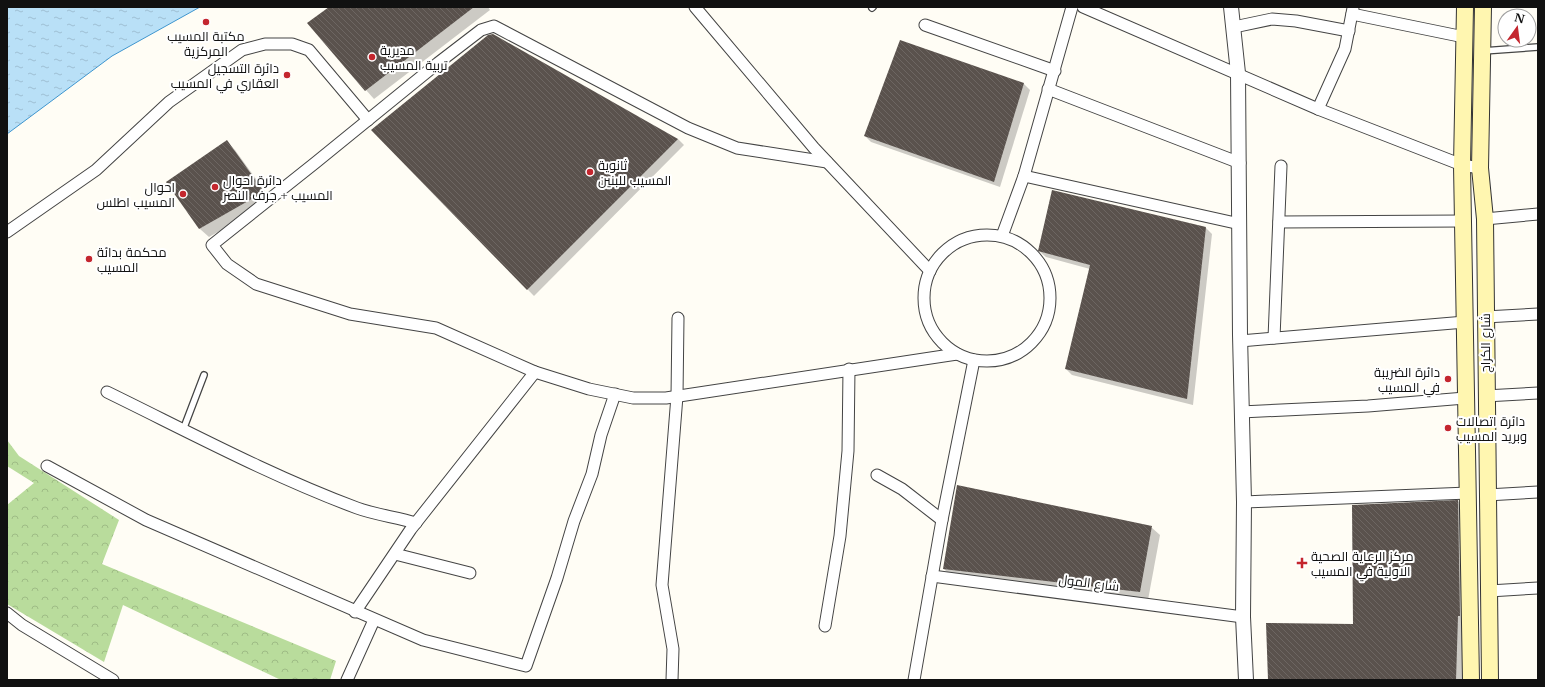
<svg xmlns="http://www.w3.org/2000/svg" width="1545" height="687" font-family="'Libre Baskerville',Cairo,serif">
<style>
.forest{fill:url(#forest-crowns)}
.water{fill:url(#water-ripples);stroke:#3f96cf}
.shadow{fill:#0003}
.building{fill:url(#building-back-hatch)}
.lines{fill:none;stroke-linecap:round;stroke-linejoin:round}
.service-casing{stroke:#444;stroke-width:8}
.minor-casing{stroke:#444;stroke-width:13}
.tertiary-casing{stroke:#444;stroke-width:16}
.secondary-casing{stroke:#333;stroke-width:18}
.service{stroke:#fff;stroke-width:5.5}
.minor{stroke:#fff;stroke-width:11}
.tertiary{stroke:#fff;stroke-width:14}
.secondary{stroke:#fff6b0;stroke-width:16}
.poi-dot{fill:#c4262e;stroke:#fff;stroke-width:1.5}
.labels{text-anchor:middle;dominant-baseline:central;stroke-width:4;stroke-linejoin:round;paint-order:stroke}
.poi-label{font-size:13px;fill:#111;stroke:#fff;text-anchor:start}
.street-label{font-size:13px;fill:#111;stroke:#fff}
</style>
<defs>
<pattern id="forest-crowns" width="20" height="18" patternUnits="userSpaceOnUse"><rect width="20" height="18" fill="#b9dc9c"/><path d="M2 6a3 3 0 1 1 6 0M12 15a3 3 0 1 1 6 0" fill="none" stroke="#9ebc85"/></pattern>
<pattern id="water-ripples" width="26" height="14" patternUnits="userSpaceOnUse"><rect width="26" height="14" fill="#b9e0f7"/><path d="M2 4q2-2 4 0t4 0M15 11q2-2 4 0t4 0" fill="none" stroke="#9ebfd3"/></pattern>
<pattern id="building-back-hatch" width="6" height="6" patternUnits="userSpaceOnUse"><rect width="6" height="6" fill="#5a524d"/><path d="M-1 5l2 2M0 0l6 6M5-1l2 2" fill="none" stroke="#6d6662"/></pattern>
</defs>
<rect width="100%" height="100%" fill="#fffdf5"/>
<polygon class="forest" points="7,440 19,456 119,520 102,564 336,661 330,680 281,680 123,605 104,662 7,604 7,505 34,483 7,466"/>
<polygon class="water" points="7,7 200,7 112,56 7,134"/>
<g class="shadow">
<polygon points="331,7 488,7 490,10 374,99 366,90"/>
<polygon points="901,41 1024,84 1030,90 1000,187 871,142 865,136"/>
<polygon points="372,130 678,139 684,145 534,296"/>
<polygon points="227,142 235,150 272,201 209,237 200,229 168,182"/>
<polygon points="1206,228 1212,234 1193,405 1072,375 1066,369 1090,269 1046,257 1039,251"/>
<polygon points="1458,501 1465,509 1463,680 1269,680 1354,625"/>
<polygon points="1151,527 1160,535 1148,600 953,578 944,569"/>
</g>
<g class="building">
<polygon points="329,7 474,7 365,91 307,23"/>
<polygon points="493,34 678,139 527,290 371,130 488,35"/>
<polygon points="900,40 1024,83 994,182 864,136"/>
<polygon points="227,140 264,192 199,229 166,182"/>
<polygon points="1052,190 1206,227 1187,399 1065,369 1090,265 1038,251"/>
<polygon points="957,485 1152,526 1140,592 943,569"/>
<polygon points="1458,500 1460,616 1458,616 1456,680 1268,680 1266,623 1353,624 1352,505"/>
</g>
<g class="lines">
<defs>
<g id="service">
<polyline points="872,8 873,7"/>
<polyline points="1483,51 1538,47"/>
<polyline points="183,430 204,375"/>
</g>
<g id="minor">
<polyline points="695,7 814,148 930,271"/>
<polyline points="1083,7 1318,109 1462,165 1480,168"/>
<polyline points="1352,14 1464,37"/>
<polyline points="925,25 1055,71"/>
<polyline points="1234,27 1272,19 1296,21 1349,31"/>
<polyline points="1048,89 1240,163"/>
<polyline points="1318,109 1345,49 1353,8"/>
<polyline points="827,162 737,148 688,128 494,26 481,30 438,63 315,163 212,245 227,264 256,284 350,314 436,328 535,372 589,389 633,398 666,398 957,354"/>
<polyline points="1024,176 1240,224"/>
<polyline points="1485,219 1538,214"/>
<polyline points="1279,222 1463,221"/>
<polyline points="7,232 96,170 169,102 242,50 265,44 292,44 309,50 368,120"/>
<circle cx="987" cy="298" r="63"/>
<polyline points="1002,236 1024,176 1072,7"/>
<polyline points="1485,317 1538,314"/>
<polyline points="1274,338 1281,166"/>
<polyline points="1240,341 1465,322"/>
<path d="M107,392C189,432 271,476 357,508C376,515 397,517 416,523"/>
<polyline points="1485,396 1538,393"/>
<polyline points="1241,412 1368,406 1465,398"/>
<polyline points="47,466 146,520 423,640 526,666 557,578 574,521 592,474 601,435 615,394"/>
<polyline points="877,475 902,489 942,520"/>
<polyline points="1487,495 1538,492"/>
<polyline points="1244,502 1468,493"/>
<polyline points="395,554 470,573"/>
<polyline points="932,576 1243,617"/>
<polyline points="1489,591 1538,588"/>
<polyline points="355,612 411,529 535,372"/>
<polyline points="7,613 22,625 113,680"/>
<polyline points="825,626 840,536 848,451 849,369"/>
<polyline points="347,680 374,620"/>
<polyline points="672,680 673,649 662,585 677,396 678,318"/>
<polyline points="914,680 942,520 974,360"/>
</g>
<polyline id="tertiary" points="1231,7 1238,73 1240,335 1244,502 1243,617 1246,680"/>
<g id="secondary">
<polyline points="1465,7 1462,165 1471,680"/>
<polyline points="1483,7 1480,168 1485,219 1490,680"/>
</g>
</defs>
<use href="#service" class="service-casing"/>
<use href="#minor" class="minor-casing"/>
<use href="#tertiary" class="tertiary-casing"/>
<use href="#secondary" class="secondary-casing"/>
<use href="#service" class="service"/>
<use href="#minor" class="minor"/>
<use href="#tertiary" class="tertiary"/>
<use href="#secondary" class="secondary"/>
</g>
<g class="poi-dot">
<circle cx="206" cy="22" r="4"/>
<circle cx="372" cy="57" r="4"/>
<circle cx="287" cy="75" r="4"/>
<circle cx="590" cy="172" r="4"/>
<circle cx="215" cy="187" r="4"/>
<circle cx="183" cy="194" r="4"/>
<circle cx="89" cy="259" r="4"/>
<circle cx="1448" cy="379" r="4"/>
<circle cx="1448" cy="428" r="4"/>
<path d="M1300 557h4v4h4v4h-4v4h-4v-4h-4v-4h4z"/>
</g>
<g class="labels">
<g class="poi-label">
<text x="206" y="36" text-anchor="middle">مكتبة المسيب<tspan x="206" dy="15">المركزية</tspan></text>
<text x="380" y="50">مديرية<tspan x="380" dy="15">تربية المسيب</tspan></text>
<text x="279" y="68" text-anchor="end">دائرة التسجيل<tspan x="279" dy="15">العقاري في المسيب</tspan></text>
<text x="598" y="165">ثانوية<tspan x="598" dy="15">المسيب للبنين</tspan></text>
<text x="223" y="180">دائرة احوال<tspan x="223" dy="15">المسيب + جرف النصر</tspan></text>
<text x="175" y="187" text-anchor="end">احوال<tspan x="175" dy="15">المسيب اطلس</tspan></text>
<text x="97" y="252">محكمة بدائة<tspan x="97" dy="15">المسيب</tspan></text>
<text x="1440" y="372" text-anchor="end">دائرة الضريبة<tspan x="1440" dy="15">في المسيب</tspan></text>
<text x="1456" y="421">دائرة اتصالات<tspan x="1456" dy="15">وبريد المسيب</tspan></text>
<text x="1311" y="556">مركز الرعاية الصحية<tspan x="1311" dy="15">الاولية في المسيب</tspan></text>
</g>
<g class="street-label">
<text transform="translate(1485 343) rotate(-90)">شارع الكراج</text>
<text transform="translate(1089 583) rotate(7)">شارع المول</text>
</g>
</g>
<rect width="1545" height="687" fill="none" stroke="#111111" stroke-width="16"/>
<g transform="translate(1517 28) rotate(14)"><circle r="19" fill="#ffffff" stroke="#a0a0a0"/>
<path d="M0-3L7 15L0 10L-7 15Z" fill="#c4262e"/>
<text y="-6" font-size="11" font-weight="bold" text-anchor="middle" fill="#111111">N</text>
</g>
</svg>
